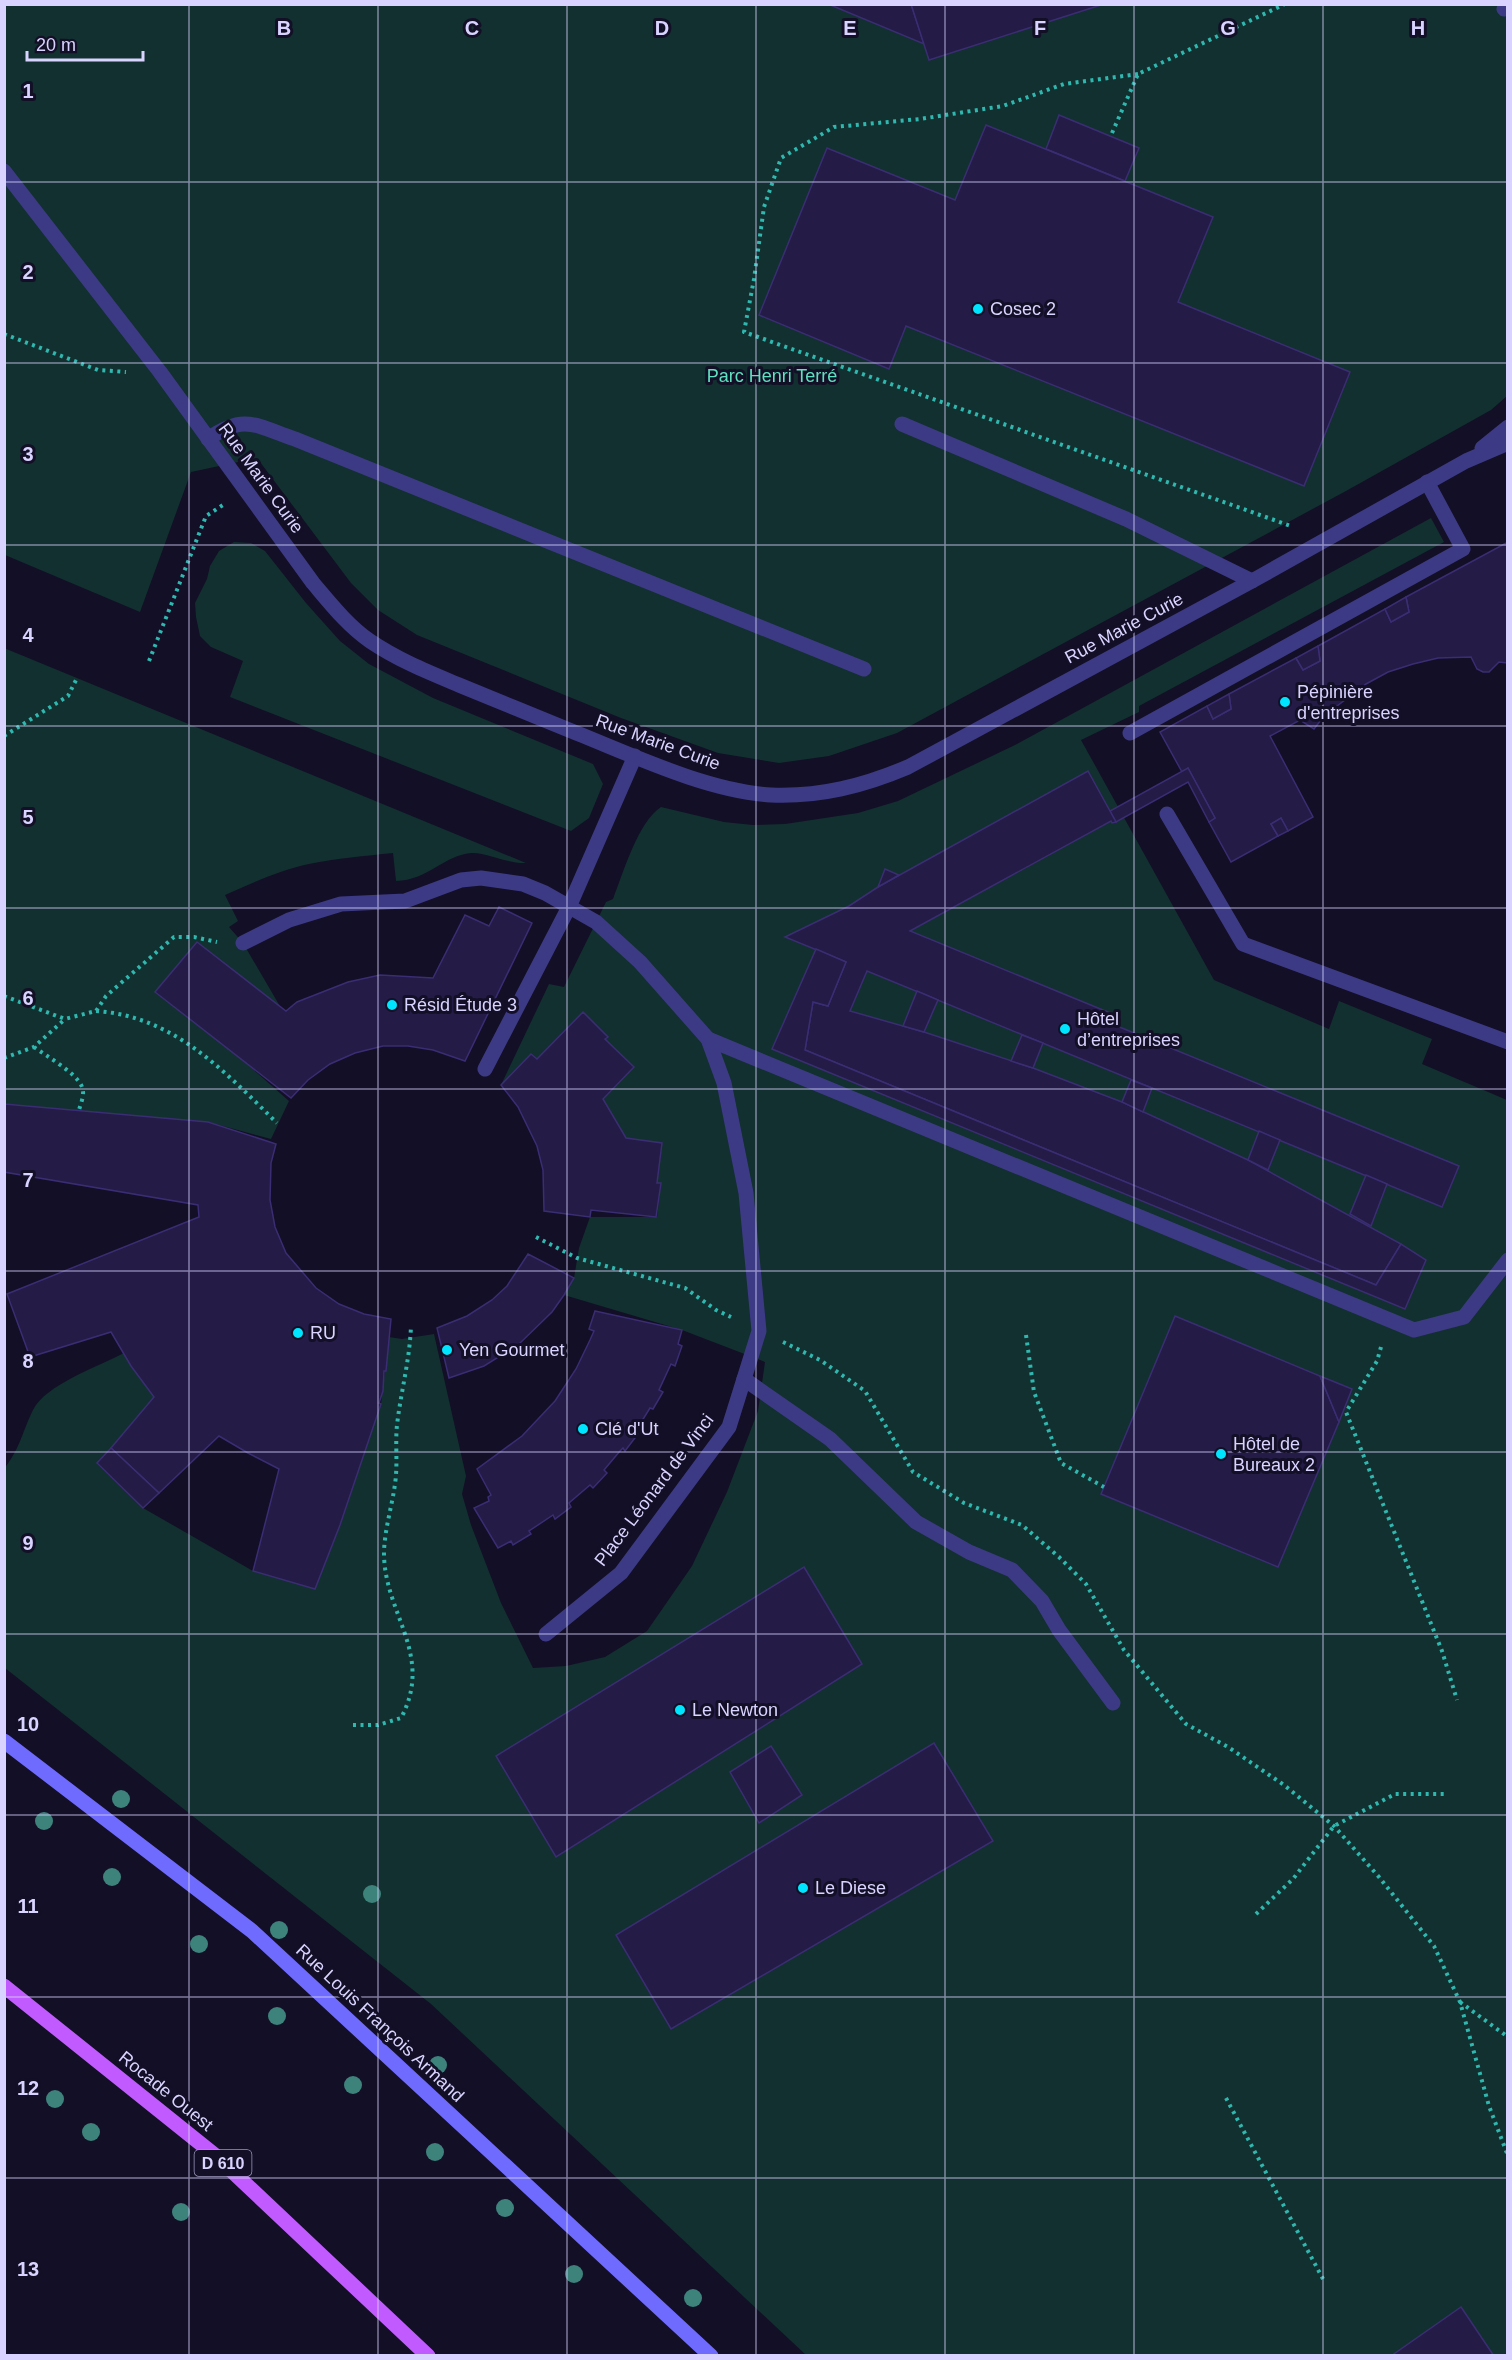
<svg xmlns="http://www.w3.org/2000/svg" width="1512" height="2360" font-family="Helvetica,sans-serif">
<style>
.green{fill:#12302f}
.building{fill:#241b47;stroke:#3b2d73;stroke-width:1.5}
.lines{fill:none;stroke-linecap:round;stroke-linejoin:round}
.path{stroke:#2fb8b0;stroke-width:4;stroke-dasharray:3 4.5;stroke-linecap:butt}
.lane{stroke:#3d3a85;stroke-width:15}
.street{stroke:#3d3a85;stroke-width:15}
.secondary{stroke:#6f6bff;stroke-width:15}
.primary{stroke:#c25bff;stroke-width:15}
.tree{fill:#3d827b}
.grid{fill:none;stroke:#d9d4ff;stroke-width:1.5;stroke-opacity:0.55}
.poi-dot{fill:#00e5ff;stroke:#130f26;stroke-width:2}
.labels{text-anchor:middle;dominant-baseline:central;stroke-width:6;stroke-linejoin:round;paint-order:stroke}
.shield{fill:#130f26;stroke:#9e99be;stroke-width:1.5}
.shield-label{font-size:16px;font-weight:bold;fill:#d9d4ff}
.poi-label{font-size:18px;fill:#d9d4ff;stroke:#130f26;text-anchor:start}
.park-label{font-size:18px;fill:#5fe0c0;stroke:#130f26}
.street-label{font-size:18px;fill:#d9d4ff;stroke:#130f26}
.grid-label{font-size:20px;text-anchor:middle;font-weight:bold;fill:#d9d4ff;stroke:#130f26;stroke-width:6;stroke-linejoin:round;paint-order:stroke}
</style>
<rect width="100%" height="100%" fill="#130f26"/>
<g class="green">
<polygon points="4,5 1507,5 1507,396 1491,410 1346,491 897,733 829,756 779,763 718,753 621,718 417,635 378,610 351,583 257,458 191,472 140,612 5,555"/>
<path d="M1431,518L1444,542L1139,706V712L1081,740L1214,980L1329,1029L1339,1001L1432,1039L1422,1064L1507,1100V2355H806L431,2004L5,1668L4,1469C21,1447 22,1432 33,1410C45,1385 99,1366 124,1353L154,1397L97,1464L143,1508L253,1571L315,1589L340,1525L381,1404L389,1337L402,1339L434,1334L466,1476L462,1494L471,1525L501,1603L533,1668L566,1666L605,1657L647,1631L692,1566L727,1492L758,1411L765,1362L682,1330L564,1295L574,1278L579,1248L590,1217H657L661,1183H657L662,1143L626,1138L603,1099L634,1067L605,1039L607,1036L583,1012L537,1059L531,1054L501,1085L549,984L564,987L606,902L613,899C623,873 638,822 661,807L724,822L753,825L785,824L858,813L898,801L1015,745Z"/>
<polygon points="234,542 251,543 265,551 306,603 340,641 369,664 433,698 593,764 603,784 589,818 571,831 230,697 243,661 211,647 200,636 196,617 195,603 207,579 210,566 219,551"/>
<path d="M4,648L526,863C507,864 487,852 471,853C443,856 428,880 396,881L393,853C365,856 337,858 309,864C280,870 252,883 225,895L238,921L229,927L243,943L281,1008L197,942L155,992L239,1057L289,1101L271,1139L208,1122L5,1104Z"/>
</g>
<g class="building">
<polygon points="828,4 911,4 924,44"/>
<polygon points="911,4 1104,4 929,60"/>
<polygon points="1059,115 1139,148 1125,181 1046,149"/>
<polygon points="986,125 1213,217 1178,302 1350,372 1304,486 906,326 889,369 759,315 827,148 955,200"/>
<polygon points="1508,542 1507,663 1499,662 1489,672 1483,672 1477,669 1471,657 1438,658 1413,664 1388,672 1366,684 1324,716 1314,729 1300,720 1270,736 1313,817 1288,831 1281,818 1271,824 1278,836 1231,862 1209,822 1215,818 1188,768 1182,772 1160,732 1207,706 1213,719 1231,709 1229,694 1296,658 1303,670 1320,661 1318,646 1385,609 1391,622 1409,612 1406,597"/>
<polygon points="1406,597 1409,612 1391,622 1385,609"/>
<polygon points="1318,646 1320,661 1303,670 1296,658"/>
<polygon points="1229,694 1231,709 1213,719 1207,706"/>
<polygon points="1188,768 1215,818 1209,822 1188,782 1116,822 1110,811"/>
<polygon points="1088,771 1116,822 1112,823 1111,821 910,931 1120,1017 1117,1026 1459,1166 1442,1207 867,971 850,1011 924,1032 1033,1068 1122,1102 1248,1160 1401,1244 1376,1285 805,1050 813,1002 828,1006 846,962 785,937 849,906 878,887"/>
<polygon points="1281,818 1288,831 1278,836 1271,824"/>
<polygon points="885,869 899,875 878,887"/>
<polygon points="499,907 532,923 465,1061 433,1050 408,1046 383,1046 355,1053 330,1064 308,1080 291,1098 155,992 197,942 286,1011 297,1002 348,982 380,975 433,978 465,915 489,926"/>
<polygon points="816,949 846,962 828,1006 813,1002 805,1050 1376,1285 1401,1244 1426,1260 1405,1309 772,1049"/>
<polygon points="917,991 938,1000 924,1032 903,1026"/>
<polygon points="583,1012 608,1037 605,1039 634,1067 603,1099 626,1138 662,1143 657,1183 661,1183 656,1217 591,1210 590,1217 544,1211 543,1170 537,1146 518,1107 501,1085 531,1054 537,1059"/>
<polygon points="1022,1035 1043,1043 1033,1068 1011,1061"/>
<polygon points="1131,1080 1152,1088 1143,1112 1122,1102"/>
<polygon points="4,1104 208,1122 276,1144 271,1163 270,1200 275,1227 286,1253 316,1288 339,1304 364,1314 391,1319 386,1371 384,1371 383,1391 379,1403 381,1404 340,1525 315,1589 253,1571 279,1469 248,1453 219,1436 159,1493 111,1448 154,1397 131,1366 111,1332 30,1357 7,1294 199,1217 198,1205 4,1172"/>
<polygon points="1259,1131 1280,1140 1268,1170 1248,1160"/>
<polygon points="1366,1175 1387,1184 1371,1226 1350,1214"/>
<polygon points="528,1254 574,1278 564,1295 552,1312 518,1345 484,1366 449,1378 437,1328 467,1316 492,1300 507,1286"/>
<polygon points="595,1311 682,1330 678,1344 682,1346 675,1366 671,1364 659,1390 663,1392 653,1409 650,1408 635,1432 638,1434 625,1451 623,1448 620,1451 604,1470 607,1473 593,1488 590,1485 569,1503 571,1507 555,1519 553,1515 529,1531 531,1534 513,1545 511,1541 498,1548 474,1508 489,1501 488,1497 491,1495 477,1469 522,1436 555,1401 576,1369 590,1340 594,1331 589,1329"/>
<polygon points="1175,1316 1320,1376 1339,1422 1278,1567 1101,1494"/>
<polygon points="1320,1376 1352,1389 1339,1422"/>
<polygon points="111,1448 159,1493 143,1508 97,1463"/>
<polygon points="804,1567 862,1664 556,1857 496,1756"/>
<polygon points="934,1743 993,1841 671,2029 616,1935"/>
<polygon points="771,1746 802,1795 759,1823 730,1772"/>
<polygon points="1461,2307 1494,2356 1391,2356"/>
</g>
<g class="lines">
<g class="path">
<polyline points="1138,74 1064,84 1003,106 920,119 834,127 781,158 764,207 754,279 744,332 1291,526"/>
<polyline points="1112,133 1138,74 1285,4"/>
<polyline points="4,334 98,370 126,372"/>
<polyline points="149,661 206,516 223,505"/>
<polyline points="4,736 68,696 77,678"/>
<polyline points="4,996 65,1019 96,1011 106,996 174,937 194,937 217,942"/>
<path d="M96,1011C174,1016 225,1072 277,1123"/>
<path d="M34,1047C46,1056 77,1073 82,1087C85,1094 81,1103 79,1110"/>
<polyline points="4,1058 34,1047 65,1019"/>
<polyline points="536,1237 577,1258 685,1288 716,1310 731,1317"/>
<polyline points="1026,1335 1034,1392 1061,1463 1104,1487"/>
<polyline points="783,1342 820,1360 865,1391 913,1472 964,1503 1022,1525 1059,1557 1086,1584 1124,1650 1186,1724 1228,1747 1284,1785 1334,1826 1379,1877 1434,1946 1460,2002 1489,2106 1508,2156"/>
<polyline points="1381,1347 1377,1361 1346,1412 1442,1651 1457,1700"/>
<path d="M353,1725H378L401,1718C435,1654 383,1613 384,1551C385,1528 392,1506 395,1484C398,1464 395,1444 397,1425C401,1391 410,1359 411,1325"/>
<polyline points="1256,1914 1293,1879 1334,1826 1395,1794 1447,1794"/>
<polyline points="1460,2002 1508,2037"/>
<polyline points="1226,2098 1323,2279"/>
</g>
<g class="lane">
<polyline points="1504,9 1508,8"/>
<polyline points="902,424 1126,519 1252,581"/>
<path d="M208,439C244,413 257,426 295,439L864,669"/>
<polyline points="1130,733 1463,549 1427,482"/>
<polyline points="1167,814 1243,944 1508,1042"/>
<polyline points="243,943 289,920 341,904 405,901 461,880 481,878 523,884 545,893 596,922 640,962 708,1039 724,1083 746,1193 759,1331 729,1427 621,1573 546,1634"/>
<polyline points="744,1379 830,1439 916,1522 969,1552 1012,1570 1042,1601 1059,1630 1113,1703"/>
</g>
<g class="street">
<path d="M4,171L160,372L313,583C330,603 348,626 370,641C398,660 428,672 459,685C496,700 532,715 569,730C630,754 706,791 771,795C820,797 863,786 908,767L1252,581L1466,461L1508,443"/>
<polyline points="1482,448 1508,427"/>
<polyline points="708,1039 1414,1330 1464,1317 1508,1260"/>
<polyline points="485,1069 569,907 635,756"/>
</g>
<polyline class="secondary" points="4,1741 252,1931 711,2356"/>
<polyline class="primary" points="4,1986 216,2156 428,2356"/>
</g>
<g class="tree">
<circle cx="121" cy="1799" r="9"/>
<circle cx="44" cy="1821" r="9"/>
<circle cx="112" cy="1877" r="9"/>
<circle cx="372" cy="1894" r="9"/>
<circle cx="279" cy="1930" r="9"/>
<circle cx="199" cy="1944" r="9"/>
<circle cx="277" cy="2016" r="9"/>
<circle cx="438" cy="2065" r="9"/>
<circle cx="353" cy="2085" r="9"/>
<circle cx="55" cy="2099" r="9"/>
<circle cx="91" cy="2132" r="9"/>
<circle cx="435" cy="2152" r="9"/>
<circle cx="505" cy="2208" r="9"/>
<circle cx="181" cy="2212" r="9"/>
<circle cx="574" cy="2274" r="9"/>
<circle cx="693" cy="2298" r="9"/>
</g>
<path class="grid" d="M189,4V2356M378,4V2356M567,4V2356M756,4V2356M945,4V2356M1134,4V2356M1323,4V2356M4,182H1508M4,363H1508M4,545H1508M4,726H1508M4,908H1508M4,1089H1508M4,1271H1508M4,1452H1508M4,1634H1508M4,1815H1508M4,1997H1508M4,2178H1508"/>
<g class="poi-dot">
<circle cx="978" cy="309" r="6"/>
<circle cx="1285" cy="702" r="6"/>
<circle cx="392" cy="1005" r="6"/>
<circle cx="1065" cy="1029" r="6"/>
<circle cx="298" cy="1333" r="6"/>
<circle cx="447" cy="1350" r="6"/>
<circle cx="583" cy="1429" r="6"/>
<circle cx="1221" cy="1454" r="6"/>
<circle cx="680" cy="1710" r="6"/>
<circle cx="803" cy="1888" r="6"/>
</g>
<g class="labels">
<rect class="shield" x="194.5" y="2150" width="57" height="26" rx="4.5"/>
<g class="shield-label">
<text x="223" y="2163">D 610</text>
</g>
<g class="poi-label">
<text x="990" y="309">Cosec 2</text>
<text x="1297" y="692">Pépinière<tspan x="1297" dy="21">d'entreprises</tspan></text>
<text x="404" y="1005">Résid Étude 3</text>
<text x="1077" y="1019">Hôtel<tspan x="1077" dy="21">d’entreprises</tspan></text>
<text x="310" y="1333">RU</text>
<text x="459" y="1350">Yen Gourmet</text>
<text x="595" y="1429">Clé d'Ut</text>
<text x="1233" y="1444">Hôtel de<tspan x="1233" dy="21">Bureaux 2</tspan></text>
<text x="692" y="1710">Le Newton</text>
<text x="815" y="1888">Le Diese</text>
</g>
<g class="park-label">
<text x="772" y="376">Parc Henri Terré</text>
</g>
<g class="street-label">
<text transform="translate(261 478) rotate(54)">Rue Marie Curie</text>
<text transform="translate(1124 628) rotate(-28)">Rue Marie Curie</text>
<text transform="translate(658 742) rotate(20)">Rue Marie Curie</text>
<text transform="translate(654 1490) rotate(-53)">Place Léonard de Vinci</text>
<text transform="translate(380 2023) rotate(43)">Rue Louis François Armand</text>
<text transform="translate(166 2091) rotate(39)">Rocade Ouest</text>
</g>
</g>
<g class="grid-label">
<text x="284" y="35">B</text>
<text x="472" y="35">C</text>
<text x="662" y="35">D</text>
<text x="850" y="35">E</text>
<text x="1040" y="35">F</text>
<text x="1228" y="35">G</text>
<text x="1418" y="35">H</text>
<text x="28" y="98">1</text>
<text x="28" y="279">2</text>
<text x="28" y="461">3</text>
<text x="28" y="642">4</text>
<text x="28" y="824">5</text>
<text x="28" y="1005">6</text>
<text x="28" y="1187">7</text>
<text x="28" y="1368">8</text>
<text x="28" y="1550">9</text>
<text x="28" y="1731">10</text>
<text x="28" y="1913">11</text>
<text x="28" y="2095">12</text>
<text x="28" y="2276">13</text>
</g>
<rect width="1512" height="2360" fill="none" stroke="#d9d4ff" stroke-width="12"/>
<path d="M27 51v9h116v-9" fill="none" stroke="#d9d4ff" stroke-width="3"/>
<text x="36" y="51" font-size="18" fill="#d9d4ff" stroke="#130f26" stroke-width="4.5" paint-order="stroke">20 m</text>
</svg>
